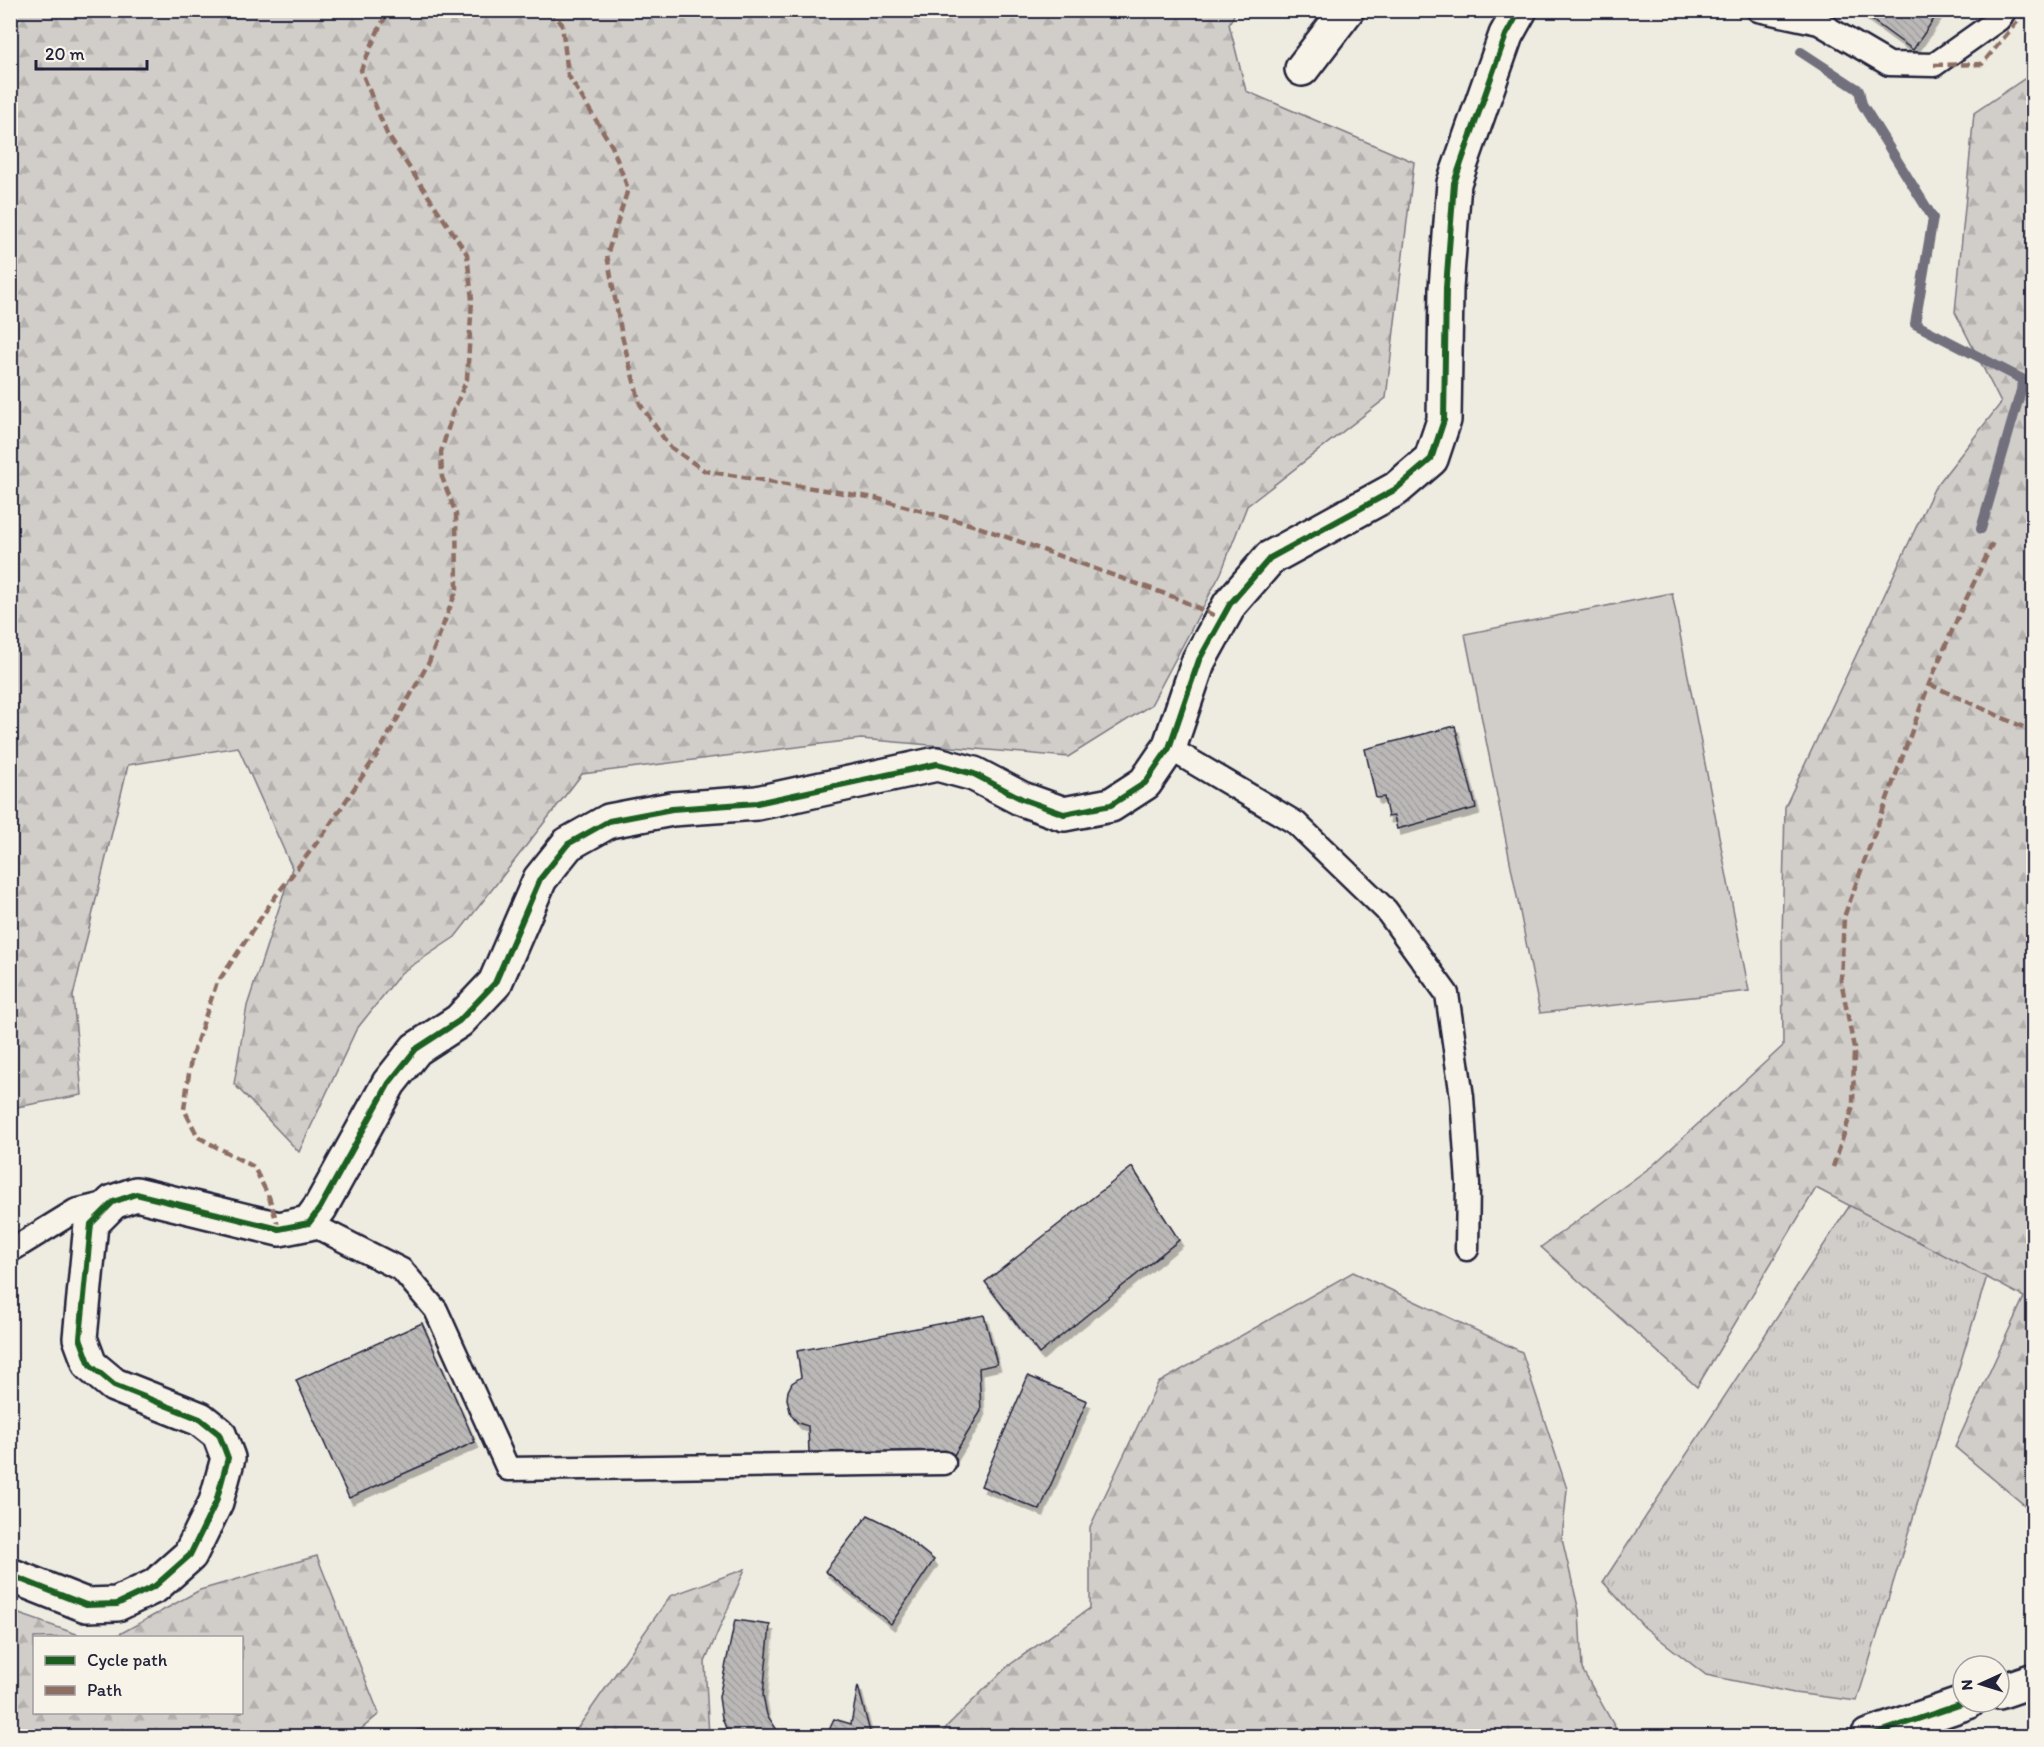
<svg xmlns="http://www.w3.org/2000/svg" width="2044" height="1747" font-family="Itim,sans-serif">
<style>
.grass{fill:url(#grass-tufts);stroke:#7a7882;stroke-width:1.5}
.forest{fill:url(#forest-firs);stroke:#7a7882;stroke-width:1.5}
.pitch{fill:#d1cdc9;stroke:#7a7882;stroke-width:1.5}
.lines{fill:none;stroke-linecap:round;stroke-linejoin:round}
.stream{stroke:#716f7b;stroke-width:10}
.building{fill:url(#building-back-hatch);stroke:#22223b;stroke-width:1.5;filter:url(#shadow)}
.service-casing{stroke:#22223b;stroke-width:27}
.minor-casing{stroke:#22223b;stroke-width:38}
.service{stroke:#f7f3e8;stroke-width:22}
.minor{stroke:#f7f3e8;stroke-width:33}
.quiet{stroke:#8d6e63;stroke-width:4.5;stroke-dasharray:9 4.5;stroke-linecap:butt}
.cycleway-casing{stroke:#f7f3e8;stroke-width:10}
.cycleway{stroke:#1b5e20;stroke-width:6}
</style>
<defs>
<pattern id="grass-tufts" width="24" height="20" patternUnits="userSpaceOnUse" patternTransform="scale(1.5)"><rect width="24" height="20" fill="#d1cdc9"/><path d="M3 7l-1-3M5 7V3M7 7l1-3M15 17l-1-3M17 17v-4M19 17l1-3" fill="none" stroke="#b3b0ae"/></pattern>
<pattern id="forest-firs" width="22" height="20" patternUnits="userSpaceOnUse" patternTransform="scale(1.5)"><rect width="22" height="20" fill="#d1cdc9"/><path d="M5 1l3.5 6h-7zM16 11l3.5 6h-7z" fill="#b3b0ae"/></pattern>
<pattern id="building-back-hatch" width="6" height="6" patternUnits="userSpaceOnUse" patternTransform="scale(1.5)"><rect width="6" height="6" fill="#bbb8b7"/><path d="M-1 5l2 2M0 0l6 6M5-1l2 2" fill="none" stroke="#a09e9e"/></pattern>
<filter id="shadow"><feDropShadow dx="3.5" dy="6" stdDeviation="0" flood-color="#0004"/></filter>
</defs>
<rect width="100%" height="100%" fill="#eeebe1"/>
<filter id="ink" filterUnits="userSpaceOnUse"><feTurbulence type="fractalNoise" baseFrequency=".0167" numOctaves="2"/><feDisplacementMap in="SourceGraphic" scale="12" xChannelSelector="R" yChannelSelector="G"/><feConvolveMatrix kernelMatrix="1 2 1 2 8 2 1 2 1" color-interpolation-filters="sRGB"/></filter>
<g filter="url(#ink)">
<polygon class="grass" points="1852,1202 1987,1276 1857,1701 1794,1693 1706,1675 1644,1627 1603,1582"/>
<g class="forest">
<polygon points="11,10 1236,11 1229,24 1246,91 1414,162 1386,398 1247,506 1221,573 1151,705 1068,757 861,739 582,774 455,937 401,973 356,1030 299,1152 234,1084 247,1006 292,868 238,747 128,765 73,996 82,1095 11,1108"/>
<polygon points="2033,73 2033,1510 2028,1508 1955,1447 2024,1297 1816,1188 1697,1387 1541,1247 1652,1166 1783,1046 1782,939 1785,807 1934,489 2001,403 1955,312 1974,113"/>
<polygon points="1353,1272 1522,1352 1567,1489 1562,1539 1579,1611 1582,1669 1620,1736 940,1736 948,1725 1008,1666 1090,1608 1090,1527 1158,1383"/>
<polygon points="317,1556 379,1714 353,1736 11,1736 11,1611 85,1637 34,1638 34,1712 242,1712 242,1638 114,1637 200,1590"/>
<polygon points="745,1569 705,1662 709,1736 572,1736 670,1596"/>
</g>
<polygon class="pitch" points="1672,593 1749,991 1540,1013 1465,634"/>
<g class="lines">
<polyline class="stream" points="1801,52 1859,90 1862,104 1933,218 1915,324 2024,380 1981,529"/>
</g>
<g class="building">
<polygon points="1858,10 1940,10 1913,50"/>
<polygon points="1455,726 1476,808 1397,829 1394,816 1388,817 1384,797 1376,798 1365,749"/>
<polygon points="1132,1167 1179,1240 1039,1354 985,1282"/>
<polygon points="984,1315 997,1364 979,1368 981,1411 954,1455 809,1453 808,1426 798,1423 791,1415 787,1399 788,1391 792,1383 801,1377 797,1351"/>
<polygon points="422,1323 475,1442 349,1498 296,1380"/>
<polygon points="1028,1376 1087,1401 1040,1510 981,1486"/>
<polygon points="868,1515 894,1528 934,1560 891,1624 825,1571"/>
<polygon points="735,1620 770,1625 763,1695 767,1715 777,1730 787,1736 729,1736 722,1718 719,1697"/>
<polygon points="858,1686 871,1736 821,1736 828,1733 834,1719 851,1724"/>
<polygon points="424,1729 435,1736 389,1736"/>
</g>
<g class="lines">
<defs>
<g id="service">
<polyline points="1758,10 1819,23 1889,64 1934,65 1999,19 2005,10"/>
<polyline points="1169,748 1296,823 1386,910 1447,994 1462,1097 1468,1184 1467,1249"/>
<polyline points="309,1223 402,1270 436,1310 508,1469 944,1463"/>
<polyline points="10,1251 75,1211 113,1202"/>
</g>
<g id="minor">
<polyline points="1302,69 1347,10"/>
<polyline points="10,1575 86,1605 117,1604 155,1586 190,1555 216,1502 228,1458 219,1434 200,1419 114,1385 90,1365 80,1338 91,1224 113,1202 136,1194 279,1229 309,1223 320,1208 389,1083 416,1049 459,1021 495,983 540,879 568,844 609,821 672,809 757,803 937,764 974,774 1022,799 1064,814 1111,805 1145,783 1169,748 1199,660 1230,604 1270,558 1396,489 1431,459 1444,420 1446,288 1454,183 1506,35 1520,10"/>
<polyline points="1999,1692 2034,1680"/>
<polyline points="1868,1736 1968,1702"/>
</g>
</defs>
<use href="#service" class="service-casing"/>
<use href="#minor" class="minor-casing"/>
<use href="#service" class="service"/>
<use href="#minor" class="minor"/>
<g class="quiet">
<polyline points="549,10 562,24 568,75 612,146 628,189 607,255 622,336 640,404 669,446 705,471 875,498 973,525 1174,597 1222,619"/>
<polyline points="1934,65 1982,64 2027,10"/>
<polyline points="1929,684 2034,732"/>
<polyline points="1833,1167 1853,1107 1854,1048 1841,980 1844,917 1929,684 1961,610 1994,540"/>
<polyline points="279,1229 269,1197 254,1167 198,1137 184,1109 191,1059 216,985 275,897 325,832 380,750 429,662 457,589 456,514 442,477 441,452 453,412 467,379 472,300 467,254 387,134 361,70 380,26 390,10"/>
</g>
<defs>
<g id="cycleway">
<polyline points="10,1575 86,1605 117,1604 155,1586 190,1555 216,1502 228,1458 219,1434 200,1419 114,1385 90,1365 80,1338 91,1224 113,1202 136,1194 279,1229 309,1223 320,1208 389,1083 416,1049 459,1021 495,983 540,879 568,844 609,821 672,809 757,803 937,764 974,774 1022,799 1064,814 1111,805 1145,783 1169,748 1199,660 1230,604 1270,558 1396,489 1431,459 1444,420 1446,288 1454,183 1506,35 1520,10"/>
<polyline points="1868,1736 1968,1702"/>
</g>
</defs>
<use href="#cycleway" class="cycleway-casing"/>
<use href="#cycleway" class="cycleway"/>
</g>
</g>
<rect width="2044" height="1747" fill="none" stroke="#f7f3e8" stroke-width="36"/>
<rect x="18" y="18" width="2008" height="1711" fill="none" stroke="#22223b" stroke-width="2" filter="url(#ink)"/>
<rect x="33" y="1636" width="210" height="78" fill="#f7f3e8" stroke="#a29fa3" stroke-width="1.5"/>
<rect x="45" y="1656" width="30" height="9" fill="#1b5e20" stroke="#a29fa3" stroke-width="1.5"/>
<text x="87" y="1666" font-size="18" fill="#22223b">Cycle path</text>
<rect x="45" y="1686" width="30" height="9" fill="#8d6e63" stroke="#a29fa3" stroke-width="1.5"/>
<text x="87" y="1696" font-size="18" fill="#22223b">Path</text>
<g transform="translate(1981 1684) rotate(266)"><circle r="28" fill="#f7f3e8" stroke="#a29fa3" stroke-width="1.5"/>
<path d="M0-4.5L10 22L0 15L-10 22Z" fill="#22223b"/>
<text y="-9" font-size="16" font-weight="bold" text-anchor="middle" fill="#22223b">N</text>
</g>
<path d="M36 60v9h111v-9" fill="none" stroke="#22223b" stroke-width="3"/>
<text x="45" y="60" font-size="18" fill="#22223b" stroke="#f7f3e8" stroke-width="4.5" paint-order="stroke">20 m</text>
</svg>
